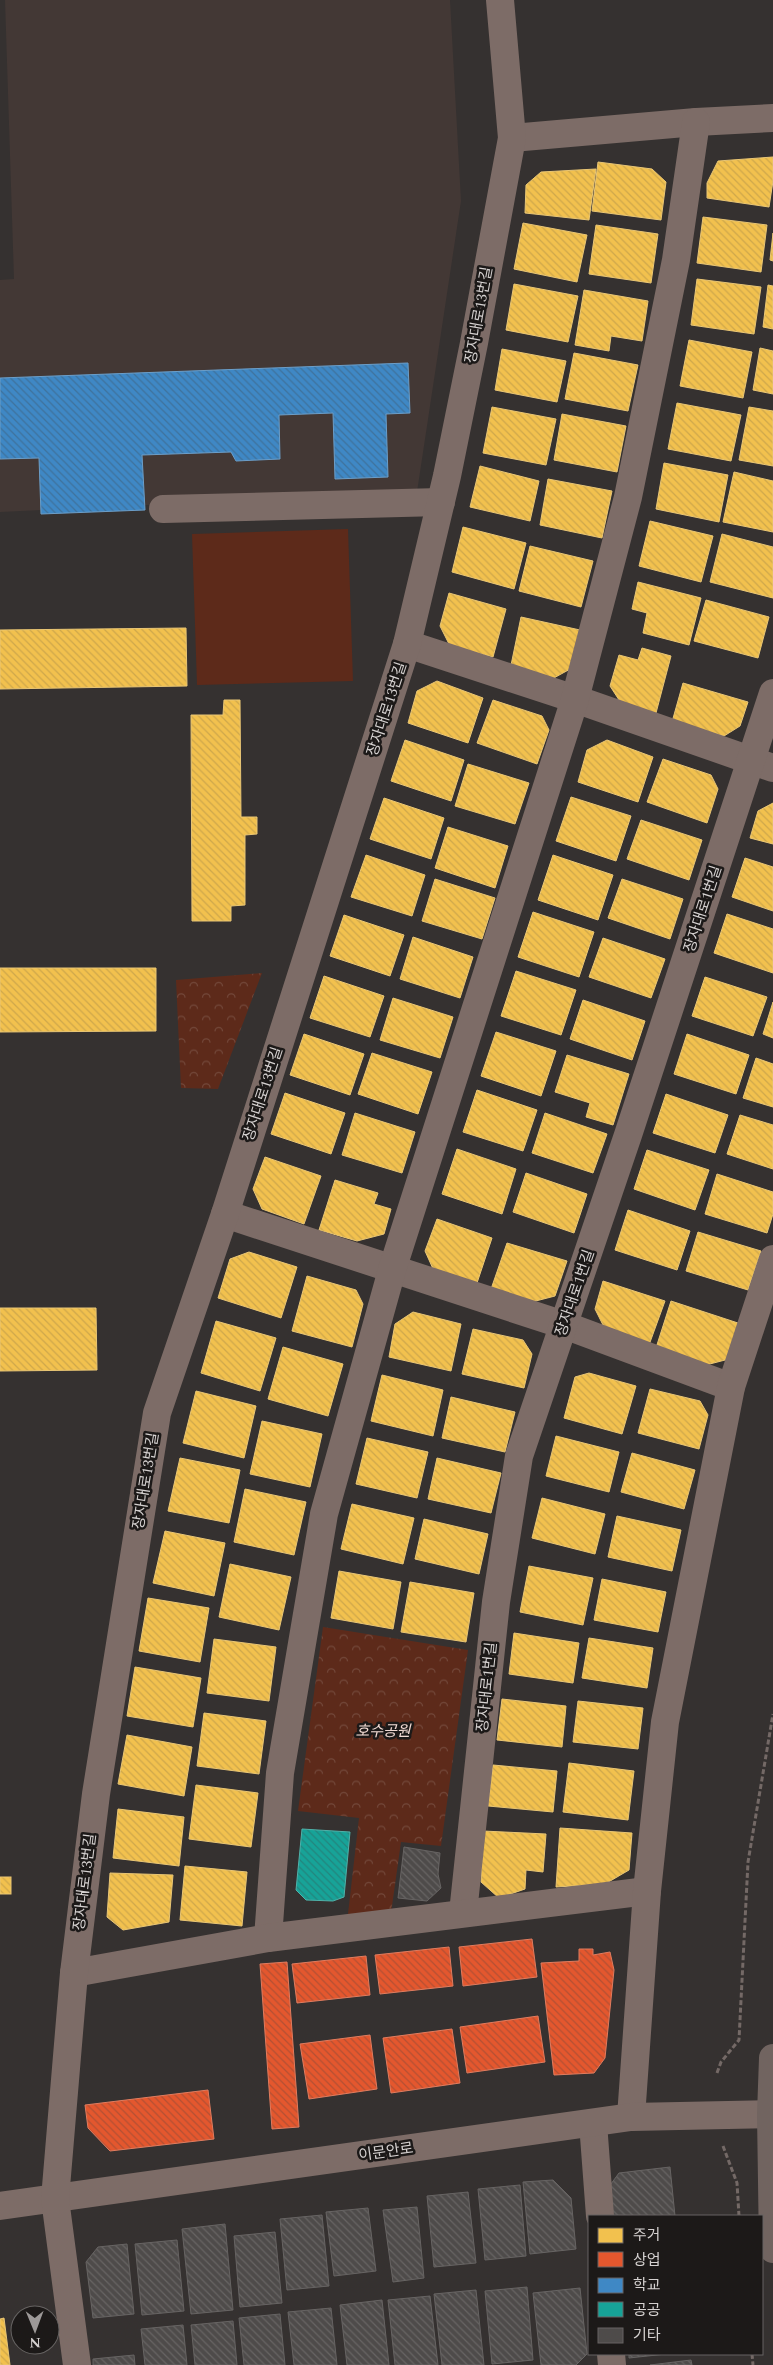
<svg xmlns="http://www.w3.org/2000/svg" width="773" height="2365" font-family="Spectral,'Noto Sans KR',serif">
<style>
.built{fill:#433835}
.park{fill:url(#park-crowns)}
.garden{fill:#5d2a1a}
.homes{fill:url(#homes-back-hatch);stroke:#e9c675}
.shops{fill:url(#shops-back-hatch);stroke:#e07c5f}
.schools{fill:url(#schools-back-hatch);stroke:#6c9ec8}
.public{fill:url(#public-back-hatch);stroke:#50b1a9}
.building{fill:url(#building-back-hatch);stroke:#676463}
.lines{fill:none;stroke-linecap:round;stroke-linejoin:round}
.path{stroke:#746966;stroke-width:3;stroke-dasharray:5 2.5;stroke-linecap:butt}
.minor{stroke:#7d6c67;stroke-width:28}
.major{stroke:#716460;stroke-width:28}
.labels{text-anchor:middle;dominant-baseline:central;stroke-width:5;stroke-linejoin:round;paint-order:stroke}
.street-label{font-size:15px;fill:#d5d1d0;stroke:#1c1918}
.park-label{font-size:15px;font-style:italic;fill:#f1dad3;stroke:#1c1918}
</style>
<defs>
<pattern id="park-crowns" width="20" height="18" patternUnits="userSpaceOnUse" patternTransform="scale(1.25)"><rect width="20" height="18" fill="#5d2a1a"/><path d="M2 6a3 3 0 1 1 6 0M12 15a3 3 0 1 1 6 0" fill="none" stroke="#73483a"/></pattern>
<pattern id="homes-back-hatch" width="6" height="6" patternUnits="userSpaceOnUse" patternTransform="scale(1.25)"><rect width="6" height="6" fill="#f2c14e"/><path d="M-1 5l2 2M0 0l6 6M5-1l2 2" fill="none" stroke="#cea74b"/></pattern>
<pattern id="shops-back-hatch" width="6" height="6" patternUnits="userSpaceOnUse" patternTransform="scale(1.25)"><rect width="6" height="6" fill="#e4572e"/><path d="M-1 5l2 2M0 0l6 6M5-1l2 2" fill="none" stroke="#b35033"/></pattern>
<pattern id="schools-back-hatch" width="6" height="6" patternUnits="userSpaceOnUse" patternTransform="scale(1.25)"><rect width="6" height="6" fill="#3f88c5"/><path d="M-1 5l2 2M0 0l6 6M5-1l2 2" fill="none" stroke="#3f729c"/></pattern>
<pattern id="public-back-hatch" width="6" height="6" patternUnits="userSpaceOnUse" patternTransform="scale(1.25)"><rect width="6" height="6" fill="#17a398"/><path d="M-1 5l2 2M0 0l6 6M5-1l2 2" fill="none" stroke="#23857d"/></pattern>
<pattern id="building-back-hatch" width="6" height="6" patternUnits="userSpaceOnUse" patternTransform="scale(1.25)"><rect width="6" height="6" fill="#4e4b4a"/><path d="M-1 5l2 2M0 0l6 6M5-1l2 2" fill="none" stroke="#676463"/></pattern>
</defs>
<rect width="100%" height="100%" fill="#353130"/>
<polygon class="built" points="5,0 450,0 461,201 417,492 0,512 0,280 14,279"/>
<g class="park">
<polygon points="262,973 218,1089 181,1088 176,980"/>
<polygon points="323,1627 468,1650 441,1846 401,1842 391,1913 348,1914 359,1818 298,1811"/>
</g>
<polygon class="garden" points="348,529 353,681 197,685 192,534"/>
<g class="homes">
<polygon points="773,157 773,181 769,207 707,198 707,183 718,161"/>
<polygon points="598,162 652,169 666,182 661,220 592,211"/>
<polygon points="596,169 589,220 525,213 526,185 541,172"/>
<polygon points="703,217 767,225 761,272 697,263"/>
<polygon points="523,223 587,235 577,282 514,269"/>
<polygon points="596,225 658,234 651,283 589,274"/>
<polygon points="773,233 773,261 770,260"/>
<polygon points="697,279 761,287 754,334 691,325"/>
<polygon points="514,284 578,296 568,342 506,330"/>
<polygon points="768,285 773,286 773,329 763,327"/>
<polygon points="584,290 648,301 642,341 611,336 609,351 575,345"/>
<polygon points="689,340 752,352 743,398 680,386"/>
<polygon points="760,348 773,351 773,394 753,390"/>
<polygon points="502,349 566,361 557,402 495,390"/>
<polygon points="574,353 638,365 628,411 565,399"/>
<polygon points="677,403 741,415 731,461 668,449"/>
<polygon points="492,407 556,419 546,465 483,453"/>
<polygon points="749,407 773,411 773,466 739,460"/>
<polygon points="562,414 626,426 617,472 554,460"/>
<polygon points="664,463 728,475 719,522 656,509"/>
<polygon points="480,466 539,481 530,521 470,507"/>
<polygon points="734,472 773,481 773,532 723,522"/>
<polygon points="548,479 612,491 602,538 540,525"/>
<polygon points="650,521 713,536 701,582 639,566"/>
<polygon points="463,527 526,543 514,589 452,572"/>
<polygon points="722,534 773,547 773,598 710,582"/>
<polygon points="530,546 593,561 581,607 519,591"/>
<polygon points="638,582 701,598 689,645 643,633 647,613 632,609"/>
<polygon points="449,593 506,609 493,657 450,646 440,626"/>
<polygon points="706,600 769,617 758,658 694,641"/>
<polygon points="521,617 580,630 572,668 552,679 510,670"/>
<polygon points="186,628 187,686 0,689 0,630"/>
<polygon points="642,648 671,656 656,713 621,703 610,686 619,655 638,660"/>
<polygon points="437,681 483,698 468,743 408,723 417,691"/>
<polygon points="683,683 748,702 740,726 724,736 672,722"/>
<polygon points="224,700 240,700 241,817 257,817 257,834 245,835 245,905 231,906 231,921 192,921 191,715 223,715"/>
<polygon points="493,700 542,716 549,730 537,764 477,743"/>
<polygon points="405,740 464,760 451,801 391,781"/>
<polygon points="607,740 653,757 638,802 578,782 587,750"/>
<polygon points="663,759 711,775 718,789 707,823 647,802"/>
<polygon points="468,764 529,783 515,824 455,806"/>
<polygon points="571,797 631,816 616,861 556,841"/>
<polygon points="384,798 444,818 431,859 370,839"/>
<polygon points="773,803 773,844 750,838 758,811"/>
<polygon points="641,820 702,840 689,880 627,859"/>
<polygon points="448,827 508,846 495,888 435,868"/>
<polygon points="366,855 425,875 412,916 351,897"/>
<polygon points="553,855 613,875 598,920 538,900"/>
<polygon points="745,858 773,867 773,911 732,897"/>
<polygon points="435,879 495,898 482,939 422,921"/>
<polygon points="622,879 683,899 670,939 608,918"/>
<polygon points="533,912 594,932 579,977 518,957"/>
<polygon points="727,914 773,929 773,973 714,953"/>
<polygon points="344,915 404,935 390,976 330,956"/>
<polygon points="413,937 473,957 460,998 400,979"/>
<polygon points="603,938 665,959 651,998 589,977"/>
<polygon points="0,968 156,968 156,1031 0,1032"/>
<polygon points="516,971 576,990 561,1035 501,1016"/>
<polygon points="324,976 384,996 370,1037 310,1018"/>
<polygon points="705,977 767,997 753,1036 692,1016"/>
<polygon points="393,998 453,1017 440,1058 380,1040"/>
<polygon points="583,1000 645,1021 632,1060 570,1039"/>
<polygon points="773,1002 773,1038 763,1034"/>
<polygon points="496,1032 556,1051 541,1096 481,1076"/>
<polygon points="304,1034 364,1054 350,1095 290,1075"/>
<polygon points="687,1034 749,1055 736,1094 674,1074"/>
<polygon points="372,1053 432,1072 418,1114 358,1094"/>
<polygon points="567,1055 629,1074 613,1125 586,1117 590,1103 555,1092"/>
<polygon points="756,1058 773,1064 773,1107 743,1098"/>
<polygon points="477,1090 537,1110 523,1151 463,1132"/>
<polygon points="285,1093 345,1113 331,1154 271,1134"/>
<polygon points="666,1094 728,1115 715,1153 653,1133"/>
<polygon points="355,1113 415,1132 402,1173 342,1155"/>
<polygon points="545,1113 607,1134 593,1173 532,1153"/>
<polygon points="740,1115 773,1125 773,1169 727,1154"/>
<polygon points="457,1149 516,1169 502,1214 442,1194"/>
<polygon points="647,1150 709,1170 695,1210 634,1189"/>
<polygon points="265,1157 321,1176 304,1224 262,1209 253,1189"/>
<polygon points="526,1173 587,1194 574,1233 513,1212"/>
<polygon points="717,1174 773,1192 773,1214 767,1233 705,1214"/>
<polygon points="335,1180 378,1193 374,1204 391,1209 384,1234 357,1241 319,1230"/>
<polygon points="628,1210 690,1231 677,1270 615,1250"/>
<polygon points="437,1219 492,1238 476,1286 434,1271 425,1251"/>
<polygon points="698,1232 761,1251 748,1290 686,1271"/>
<polygon points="507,1243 567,1261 555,1296 528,1303 490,1292"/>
<polygon points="249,1252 297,1267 281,1318 218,1298 230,1259"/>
<polygon points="307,1276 356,1290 363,1304 352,1347 292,1331"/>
<polygon points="603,1281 665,1301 649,1345 606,1331 595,1309"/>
<polygon points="671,1301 741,1324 729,1359 702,1366 655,1351"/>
<polygon points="0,1308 96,1308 97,1370 0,1371"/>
<polygon points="413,1312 461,1324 451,1371 389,1357 395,1324"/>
<polygon points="216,1321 276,1338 260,1391 201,1373"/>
<polygon points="473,1329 523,1340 532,1354 524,1388 462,1374"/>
<polygon points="283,1347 343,1364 328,1416 268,1399"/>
<polygon points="589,1373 636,1386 622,1434 564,1418 575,1377"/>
<polygon points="382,1375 443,1390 433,1436 371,1421"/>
<polygon points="650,1389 700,1401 708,1415 699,1449 638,1433"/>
<polygon points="196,1391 256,1406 244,1458 183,1443"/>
<polygon points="451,1397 515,1412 505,1452 442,1438"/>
<polygon points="262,1421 322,1434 310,1487 250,1474"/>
<polygon points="556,1436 619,1452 609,1492 546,1476"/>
<polygon points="367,1438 428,1452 417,1498 356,1484"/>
<polygon points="632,1453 695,1470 684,1509 621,1492"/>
<polygon points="180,1458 240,1470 229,1523 168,1511"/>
<polygon points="437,1458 501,1473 491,1513 428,1499"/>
<polygon points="245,1489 306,1502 294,1555 234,1542"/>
<polygon points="542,1498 605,1514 595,1554 532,1538"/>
<polygon points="352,1504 414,1518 403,1564 341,1549"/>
<polygon points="617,1516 681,1530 672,1571 608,1557"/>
<polygon points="424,1519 488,1534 479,1574 415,1559"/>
<polygon points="165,1531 225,1543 214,1596 153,1583"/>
<polygon points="230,1564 291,1577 279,1630 219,1617"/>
<polygon points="529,1566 593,1578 583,1625 520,1612"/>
<polygon points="339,1571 401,1582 393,1629 331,1618"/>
<polygon points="602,1579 666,1592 658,1632 594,1620"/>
<polygon points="410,1582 474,1593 466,1642 401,1632"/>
<polygon points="148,1598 209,1608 200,1662 139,1651"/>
<polygon points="514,1633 579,1643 573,1683 509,1674"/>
<polygon points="589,1638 653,1648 647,1688 582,1678"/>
<polygon points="214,1639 276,1647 269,1701 207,1693"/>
<polygon points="135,1667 201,1678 193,1727 127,1716"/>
<polygon points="502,1699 566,1706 562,1747 497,1740"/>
<polygon points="578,1701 643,1708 638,1749 573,1742"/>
<polygon points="204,1713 266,1721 259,1774 197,1766"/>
<polygon points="127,1735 192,1747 184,1796 118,1784"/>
<polygon points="569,1763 634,1771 628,1820 563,1812"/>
<polygon points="493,1765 557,1771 553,1812 488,1806"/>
<polygon points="196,1785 258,1793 251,1847 189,1839"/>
<polygon points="118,1809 184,1817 179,1866 113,1858"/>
<polygon points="560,1828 632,1833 629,1870 605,1884 556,1887"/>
<polygon points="483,1831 546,1834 543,1872 526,1870 525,1889 499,1898 481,1882"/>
<polygon points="185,1866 247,1872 242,1926 180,1920"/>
<polygon points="110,1873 173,1875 169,1922 123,1930 107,1917"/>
<rect x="0" y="1877" width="11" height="17"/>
<polygon points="4,2318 10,2365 0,2365 0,2319"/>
</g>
<g class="shops">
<polygon points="532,1939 537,1977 463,1986 459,1947"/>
<polygon points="449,1947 453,1986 380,1994 375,1955"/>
<polygon points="579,1949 593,1949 593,1955 610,1952 614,1970 605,2058 594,2073 554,2075 541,1963 579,1961"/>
<polygon points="366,1956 370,1995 297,2003 292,1964"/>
<polygon points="287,1962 299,2127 272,2129 260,1964"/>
<polygon points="538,2016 545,2062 467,2073 460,2027"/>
<polygon points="452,2029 460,2083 391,2093 383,2038"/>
<polygon points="370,2035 377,2089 309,2099 300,2044"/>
<polygon points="208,2090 214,2139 110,2151 88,2128 85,2105"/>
</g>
<polygon class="schools" points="408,363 410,413 386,414 388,477 335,479 333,413 279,415 280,459 236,461 231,452 142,455 145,510 41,514 39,458 0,459 0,378"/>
<polygon class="public" points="302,1829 350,1832 344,1897 333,1901 306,1900 296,1890"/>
<g class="building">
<polygon points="404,1847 440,1853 438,1874 441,1888 427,1901 398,1898"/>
<polygon points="670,2167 675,2216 608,2216 605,2192 619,2173"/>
<polygon points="553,2180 571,2198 576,2249 530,2254 523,2182"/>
<polygon points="520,2185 526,2256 485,2260 478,2189"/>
<polygon points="468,2192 476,2263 434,2267 427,2196"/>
<polygon points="417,2207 424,2278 393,2282 383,2210"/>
<polygon points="368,2208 376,2271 334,2276 326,2212"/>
<polygon points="322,2215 329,2286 287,2290 280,2219"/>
<polygon points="225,2224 233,2310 191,2314 182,2229"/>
<polygon points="275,2232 282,2303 240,2307 234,2236"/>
<polygon points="177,2240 184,2311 142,2315 135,2244"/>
<polygon points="127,2244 134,2314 93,2318 86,2262 98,2247"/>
<polygon points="527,2287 533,2360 492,2364 485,2291"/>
<polygon points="580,2288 587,2354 576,2365 541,2365 533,2293"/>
<polygon points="476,2290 484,2365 442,2365 434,2294"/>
<polygon points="430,2296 438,2365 395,2365 388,2300"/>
<polygon points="382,2300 389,2365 347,2365 340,2305"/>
<polygon points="331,2308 337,2365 294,2365 288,2312"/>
<polygon points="280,2314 285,2365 244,2365 239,2318"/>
<polygon points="233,2321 237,2365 195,2365 191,2325"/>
<polygon points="183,2325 187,2365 145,2365 141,2329"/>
<polygon points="629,2354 666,2354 629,2358"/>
<polygon points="134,2355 135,2365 93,2365 93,2359"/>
<polygon points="691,2360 692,2365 650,2365"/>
</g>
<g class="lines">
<g class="path">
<polyline points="717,2073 721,2062 739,2040 748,1862 773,1714"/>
<polyline points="723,2146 737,2183 739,2216"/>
<polyline points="752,2354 753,2365"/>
</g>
<g class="minor">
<polyline points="512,138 696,122 773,118"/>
<polyline points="163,509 441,502"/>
<polyline points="407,644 575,699 773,768"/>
<polyline points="225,1214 564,1325 731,1387"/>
<polyline points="463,1913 496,1602 519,1456 628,1135 773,693"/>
<polyline points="268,1938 280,1773 324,1514 392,1270 575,699 628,497 676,260 696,122"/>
<polyline points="74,1973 268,1938 647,1891"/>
<polyline points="631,2117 647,1891 665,1722 731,1387 773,1259"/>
<polyline points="593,2123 600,2216"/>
<polyline points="0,2206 631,2117 773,2114"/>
<polyline points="611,2354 612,2365"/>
<polyline points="77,2365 55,2199 74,1973 96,1794 157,1413 225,1214 407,644 447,476 474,343 512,138 500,0"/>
</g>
<polyline class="major" points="773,2058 771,2114 773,2249"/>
</g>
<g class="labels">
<g class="street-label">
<text transform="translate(479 315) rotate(-80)">장자대로13번길</text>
<text transform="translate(387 709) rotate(-72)">장자대로13번길</text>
<text transform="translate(703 909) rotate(-72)">장자대로1번길</text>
<text transform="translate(263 1094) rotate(-72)">장자대로13번길</text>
<text transform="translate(575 1293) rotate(-71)">장자대로1번길</text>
<text transform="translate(146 1481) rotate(-81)">장자대로13번길</text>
<text transform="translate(487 1687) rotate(-84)">장자대로1번길</text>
<text transform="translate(85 1882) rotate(-83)">장자대로13번길</text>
<text transform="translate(386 2152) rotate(-8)">이문안로</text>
</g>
<g class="park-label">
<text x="383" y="1731">호수공원</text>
</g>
</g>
<rect x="588" y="2215" width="175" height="140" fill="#1c1918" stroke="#666362"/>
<rect x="598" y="2228" width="25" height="15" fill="#f2c14e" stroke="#666362"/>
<text x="633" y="2240" font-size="15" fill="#d5d1d0">주거</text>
<rect x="598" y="2252" width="25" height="15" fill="#e4572e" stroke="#666362"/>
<text x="633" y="2265" font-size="15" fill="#d5d1d0">상업</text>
<rect x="598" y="2278" width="25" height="15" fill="#3f88c5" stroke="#666362"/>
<text x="633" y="2290" font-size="15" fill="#d5d1d0">학교</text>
<rect x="598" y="2302" width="25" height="15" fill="#17a398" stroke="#666362"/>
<text x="633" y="2315" font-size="15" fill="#d5d1d0">공공</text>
<rect x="598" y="2328" width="25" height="15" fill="#4e4b4a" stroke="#666362"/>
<text x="633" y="2340" font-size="15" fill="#d5d1d0">기타</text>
<g transform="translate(35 2330) rotate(179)"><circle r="24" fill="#1c1918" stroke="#666362"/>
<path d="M0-4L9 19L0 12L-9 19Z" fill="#9d9998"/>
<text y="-8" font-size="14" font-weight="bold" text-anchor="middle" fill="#d5d1d0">N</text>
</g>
</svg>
